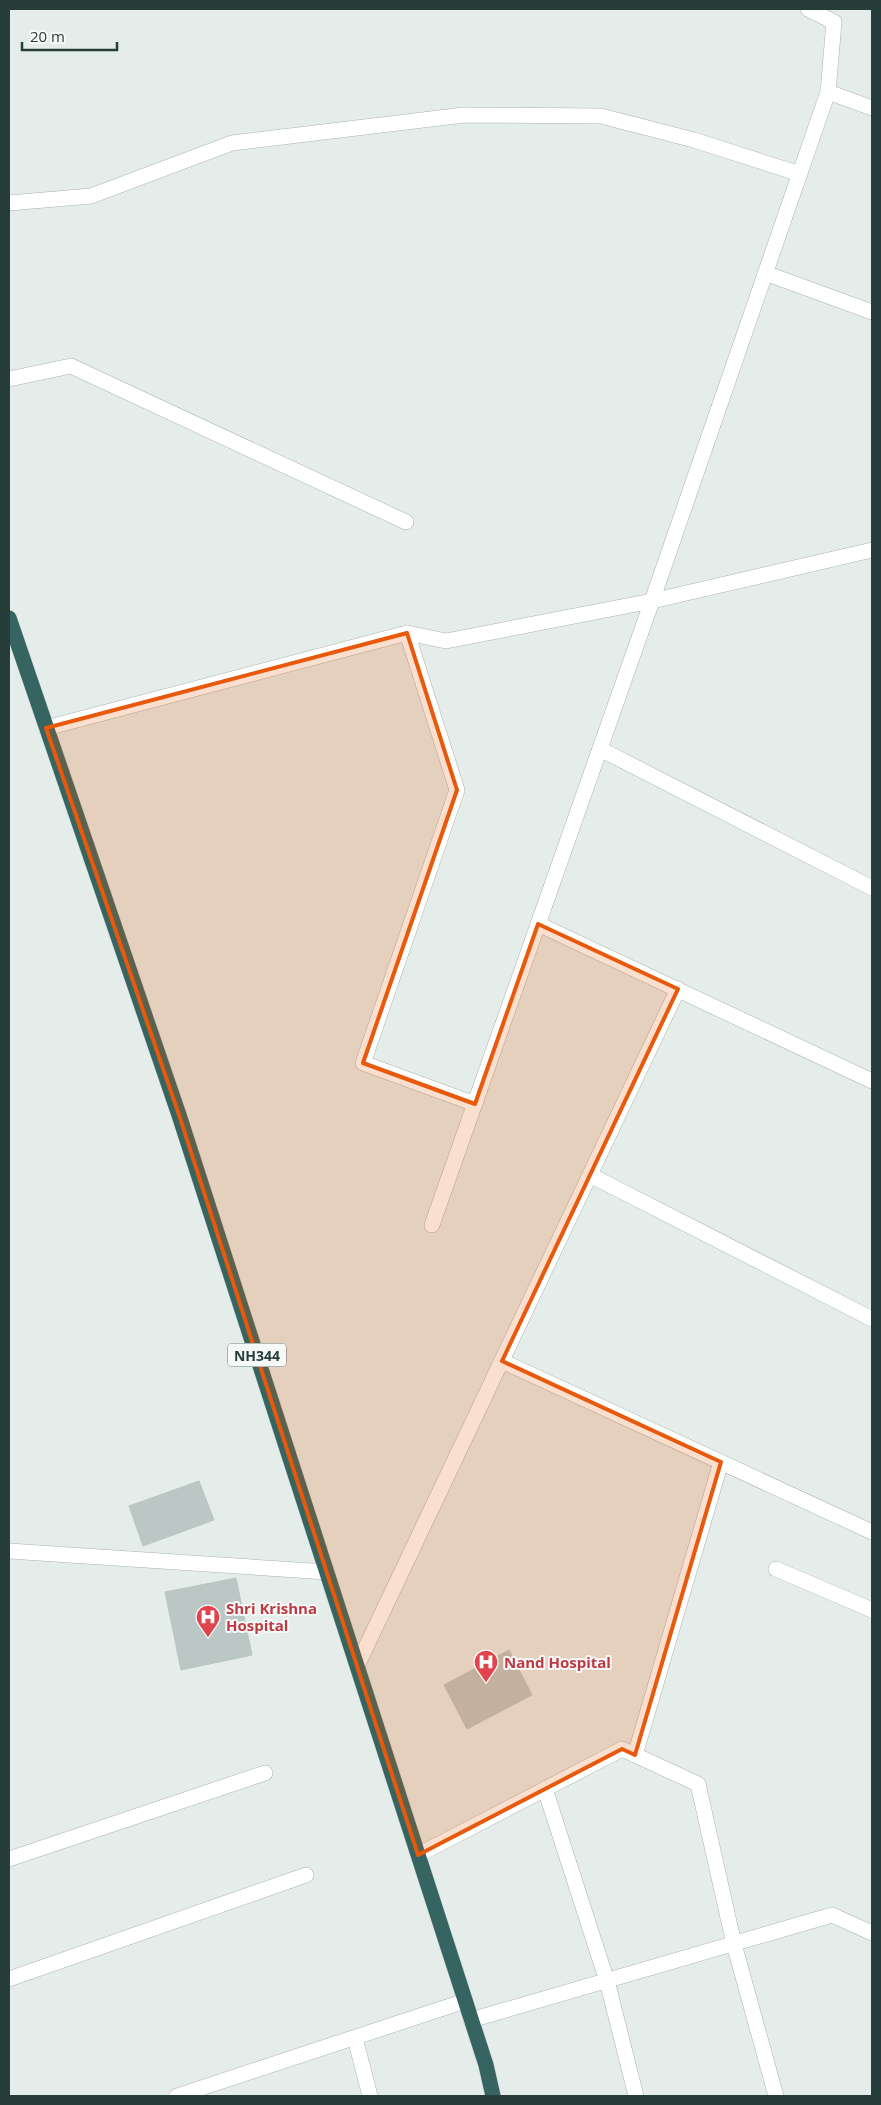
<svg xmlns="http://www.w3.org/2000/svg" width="881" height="2105" font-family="'Open Sans',sans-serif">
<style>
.building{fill:#bbc7c4;stroke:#b8c6c2}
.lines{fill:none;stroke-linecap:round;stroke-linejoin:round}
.minor-casing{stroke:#a8b5b1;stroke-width:16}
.highway-casing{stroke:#c2c9c8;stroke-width:16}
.minor{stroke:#fff;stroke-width:15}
.highway{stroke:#366561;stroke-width:15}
.marked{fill:#e8590c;fill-opacity:0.2;stroke:#e8590c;stroke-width:4;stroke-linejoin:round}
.labels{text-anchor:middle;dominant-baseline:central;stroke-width:4;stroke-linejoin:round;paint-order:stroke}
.shield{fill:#f6f9f8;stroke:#647572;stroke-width:1}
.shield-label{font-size:14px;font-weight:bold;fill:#263d39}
.health-label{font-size:15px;font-weight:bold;fill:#be3a42;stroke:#f6f9f8;text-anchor:start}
</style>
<rect width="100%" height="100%" fill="#e5edea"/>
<g class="building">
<polygon points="199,1481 214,1520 143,1546 129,1506"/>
<polygon points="236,1578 252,1655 181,1670 165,1592"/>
<polygon points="509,1650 532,1695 467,1729 444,1685"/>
</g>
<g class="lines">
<defs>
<g id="minor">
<polyline points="828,92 872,108"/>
<polyline points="9,203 91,196 232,143 464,115 601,116 694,140 800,174"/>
<polyline points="765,273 872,312"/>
<polyline points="9,379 71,366 406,522"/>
<polyline points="407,633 457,790 363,1063 475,1104"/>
<polyline points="46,728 407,633 446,641 652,601 872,550"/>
<polyline points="600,749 872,888"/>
<polyline points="538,924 872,1081"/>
<polyline points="590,1175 872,1319"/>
<polyline points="432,1225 652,601 828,92 834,22 808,9"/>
<polyline points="502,1361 872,1532"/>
<polyline points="9,1551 327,1572"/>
<polyline points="776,1569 872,1610"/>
<polyline points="357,1666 678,989"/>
<polyline points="635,1755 721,1462"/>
<polyline points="545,1789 607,1981 636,2096"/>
<polyline points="418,1855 622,1749 698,1784 734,1944 776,2096"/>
<polyline points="9,1859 265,1773"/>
<polyline points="9,1979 306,1875"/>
<polyline points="471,2020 832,1915 872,1933"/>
<polyline points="355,2038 370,2096"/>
<polyline points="177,2096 465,2001"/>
</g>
<polyline id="highway" points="9,618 179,1115 486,2065 493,2096"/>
</defs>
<use href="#minor" class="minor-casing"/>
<use href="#highway" class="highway-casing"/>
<use href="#minor" class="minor"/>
<use href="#highway" class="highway"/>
</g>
<path class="marked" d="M407,633L457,790L363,1063L475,1104L538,924L678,989L502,1361L721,1462L635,1755L622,1749L418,1855L179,1115L46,728Z"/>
<defs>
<symbol id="hospital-pin" viewBox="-11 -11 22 30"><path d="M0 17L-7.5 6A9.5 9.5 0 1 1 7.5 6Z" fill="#e0444e" stroke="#f6f9f8"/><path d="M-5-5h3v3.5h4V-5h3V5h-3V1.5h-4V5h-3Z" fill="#fff"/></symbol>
</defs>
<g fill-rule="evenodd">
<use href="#hospital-pin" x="194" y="1603" width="28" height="38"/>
<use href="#hospital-pin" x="472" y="1648" width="28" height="38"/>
</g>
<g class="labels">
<rect class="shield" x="228" y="1343.5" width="58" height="23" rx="4"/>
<g class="shield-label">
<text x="257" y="1355">NH344</text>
</g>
<g class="health-label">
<text x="226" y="1608">Shri Krishna<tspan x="226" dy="17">Hospital</tspan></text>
<text x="504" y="1662">Nand Hospital</text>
</g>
</g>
<rect width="881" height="2105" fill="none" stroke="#263d39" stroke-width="20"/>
<path d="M22 42v8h95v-8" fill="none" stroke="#263d39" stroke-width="2.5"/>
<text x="30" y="42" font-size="15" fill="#263d39" stroke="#f6f9f8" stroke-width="4" paint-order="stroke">20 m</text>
</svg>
